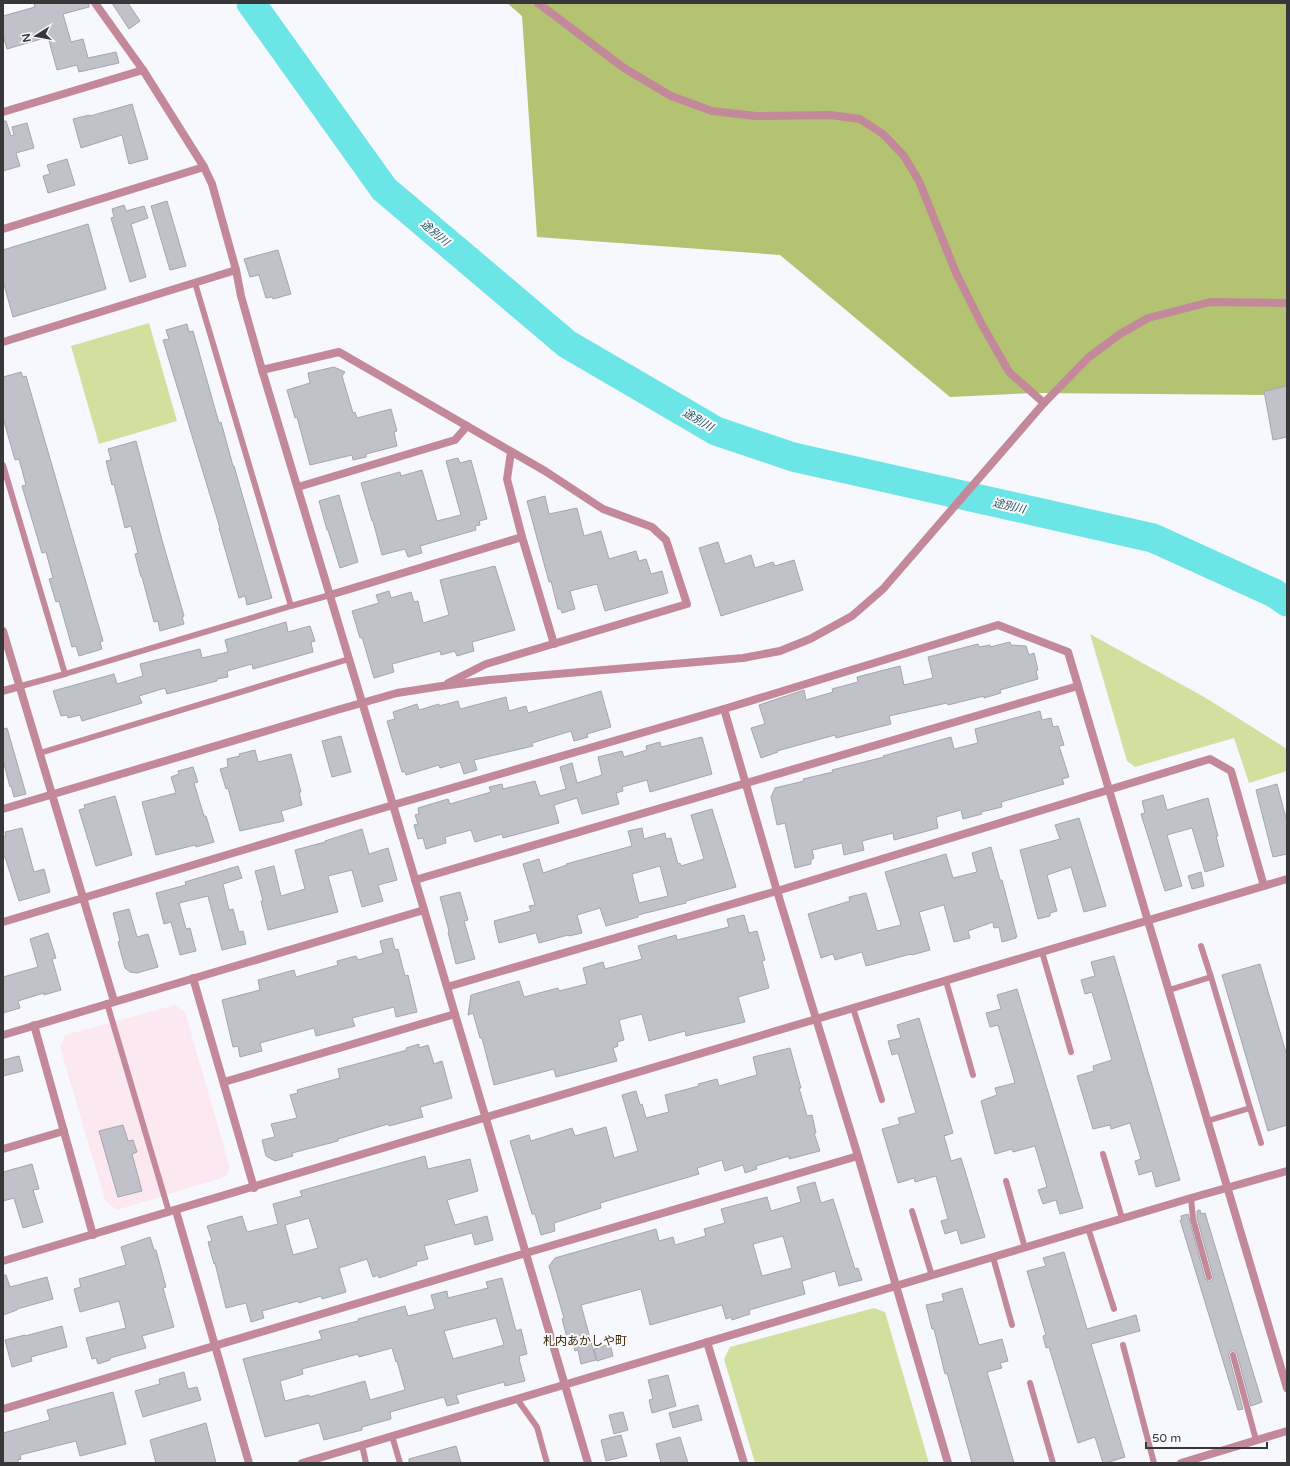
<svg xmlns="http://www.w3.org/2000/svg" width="1290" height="1466" font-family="'Varela Round','Noto Sans JP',sans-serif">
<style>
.education{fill:#fce8f0}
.green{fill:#d2e09f}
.forest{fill:#b4c371}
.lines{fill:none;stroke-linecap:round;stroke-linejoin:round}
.river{stroke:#6ce5e7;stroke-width:29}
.building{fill:#c1c1c9;stroke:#a5a5ad;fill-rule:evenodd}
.lane{stroke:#c38899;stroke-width:6}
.street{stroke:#c38899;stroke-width:8}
.labels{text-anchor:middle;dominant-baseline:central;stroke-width:4;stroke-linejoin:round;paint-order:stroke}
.water-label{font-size:11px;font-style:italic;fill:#184e4f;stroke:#f7f8fe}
.quarter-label{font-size:12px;fill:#3a2400;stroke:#f7f8fe}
</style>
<rect width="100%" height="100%" fill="#f7f8fe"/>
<polygon class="education" points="175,1005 185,1012 230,1168 225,1177 117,1210 105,1200 60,1047 65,1035"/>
<g class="green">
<polygon points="149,323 177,421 99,444 71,346"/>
<polygon points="1090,634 1206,698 1287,749 1287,771 1249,783 1234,738 1135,767 1127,761"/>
<polygon points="874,1308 885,1312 929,1463 755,1463 724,1359 730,1347"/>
</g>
<polygon class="forest" points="507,3 1287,3 1287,395 1034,393 950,397 780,255 537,237 522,16"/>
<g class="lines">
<polyline class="river" points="251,3 384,189 567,344 716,431 793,457 1153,538 1274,593 1287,602"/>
</g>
<g class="building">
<polygon points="34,3 89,3 89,7 63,14 71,42 83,39 88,58 116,52 119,63 79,72 77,65 57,70 48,37 7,49 3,35 3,16 35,7"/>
<polygon points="112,3 128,3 140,21 129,29"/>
<polygon points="132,104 148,159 129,164 122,135 81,148 73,119 89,115 90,116"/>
<polygon points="3,121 6,121 11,136 14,135 12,127 27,123 34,148 16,153 20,166 3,171"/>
<polygon points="67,159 75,185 48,193 43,176 50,174 47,165"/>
<polygon points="167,201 186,266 170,270 151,206"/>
<polygon points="124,205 126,211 144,206 148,218 131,224 146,277 130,282 111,218 114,217 112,209"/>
<polygon points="88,224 106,289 13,317 3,281 3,250"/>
<polygon points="278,250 291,294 273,299 272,297 266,298 259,275 250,277 244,259"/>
<polygon points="187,324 189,332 193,331 219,423 221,422 233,466 234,466 272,598 247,605 245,596 239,598 219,528 220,528 163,340 169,339 166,330"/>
<polygon points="334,367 345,372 342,376 353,413 355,412 357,418 391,409 397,431 394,432 397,446 366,454 366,457 353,460 352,455 310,465 297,417 295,418 287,390 310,383 308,373"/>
<polygon points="21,372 23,377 26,376 103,641 100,642 102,649 79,656 76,646 72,647 59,601 56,602 49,579 53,578 46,552 42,553 22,486 26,485 19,459 15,460 3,418 3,377"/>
<polygon points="1287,386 1287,437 1273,440 1264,391"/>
<polygon points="136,441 162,540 184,616 182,617 184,624 160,631 158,621 154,622 142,577 141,577 135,554 138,553 131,526 125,528 114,484 112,485 106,461 111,460 108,449"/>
<polygon points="458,458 460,463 471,460 487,519 479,521 480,525 475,526 476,530 420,546 422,553 408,557 405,549 382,555 373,521 372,521 361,483 400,472 401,476 422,470 437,521 461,515 446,461"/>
<polygon points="339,495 358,562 340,568 328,530 327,530 319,501"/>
<polygon points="545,496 549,514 577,508 584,536 601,531 609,559 636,551 639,561 646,559 651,574 662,571 668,593 605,611 597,584 570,591 575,609 562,613 561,609 558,609 551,581 549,582 527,501"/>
<polygon points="718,542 725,564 751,555 755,568 773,562 775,566 794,560 803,590 721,616 699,548"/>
<polygon points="495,566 515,630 472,642 474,651 457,656 455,651 441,655 440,651 392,664 394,672 374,678 362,637 360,638 352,611 379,603 376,595 389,591 391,598 411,592 414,602 418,601 423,623 449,615 440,580"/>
<polygon points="286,622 288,632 310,626 315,641 311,642 313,652 253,669 252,664 227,671 228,677 217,679 217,681 167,694 165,688 139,696 142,703 82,721 80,715 68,718 67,715 61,716 53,691 114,674 117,684 143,676 140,664 200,649 202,658 228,652 225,640"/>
<polygon points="1010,642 1011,645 1026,646 1029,655 1034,653 1038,670 1036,671 1038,679 1000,690 1001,693 984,698 984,696 948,705 947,703 889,716 891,724 836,738 835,735 777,751 778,752 761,758 751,728 765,724 759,705 804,690 806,700 833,692 832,689 858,682 857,677 900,666 904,685 933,678 928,657 978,644 979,647 990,645 990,647"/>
<polygon points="601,691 611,727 587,734 588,737 574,741 571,731 532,743 533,746 474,760 477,770 464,774 460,762 440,768 439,765 406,775 405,772 402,772 387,721 395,719 393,712 417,704 419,710 439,704 439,706 458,701 460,709 506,697 509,711 526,706 528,713"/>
<polygon points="1040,711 1042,720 1051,718 1053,727 1058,726 1064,745 1059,746 1069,777 1062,779 1064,784 1001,802 1002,807 981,812 982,814 963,819 961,810 936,817 938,828 913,835 894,840 893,833 862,841 864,850 844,855 842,843 812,850 814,858 811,860 811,864 795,868 785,823 777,825 771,797 775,788 804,781 803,779 833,772 832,770 884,757 883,756 951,737 954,749 978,743 975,729"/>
<polygon points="7,728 26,794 14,797 11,786 10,787 3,760 3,729"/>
<polygon points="341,736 351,772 332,777 322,741"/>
<polygon points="702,737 712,774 650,792 647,780 622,787 623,791 616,793 619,804 582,814 577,798 554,805 559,823 503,838 502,834 475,842 471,830 445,837 446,843 426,849 423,838 418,839 414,825 418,824 415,815 419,814 418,808 448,799 450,804 491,792 489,787 502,784 503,789 535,781 540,796 566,789 560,767 572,763 577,783 602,775 598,757 622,751 624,757 647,750 646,746 660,742 661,747"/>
<polygon points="255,750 258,762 291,754 301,792 299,792 302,805 281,811 284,821 240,831 228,788 226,789 220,769 228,767 227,759 240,756 239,754"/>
<polygon points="193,767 198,782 194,783 204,816 206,816 214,842 196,847 195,845 156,855 142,802 176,793 171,777 179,774 178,771"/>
<polygon points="1277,784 1287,822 1287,854 1273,857 1256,790"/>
<polygon points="1163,795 1167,810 1208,798 1218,836 1216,836 1224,866 1205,872 1192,828 1167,835 1182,886 1165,891 1141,814 1145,813 1142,801"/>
<polygon points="115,796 132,855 96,866 79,810 85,808 84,805"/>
<path d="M712,809L736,887L686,901V903L638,915V917L606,926L600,908L577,915L582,933L569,936L568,935L539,943L536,933L499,943L494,921L531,911L529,906L535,905L523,864L539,859L543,873L567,865L566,864L632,846L628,831L642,828L644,839L665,833L666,839L671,838L678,864L680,863L681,866L704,859L691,815ZM660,866L668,896L639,903L632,874Z"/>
<polygon points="1079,818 1106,906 1084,912 1071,867 1047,875 1057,911 1050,913 1050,916 1038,919 1020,850 1060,839 1055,825"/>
<polygon points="22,828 34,872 44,869 50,892 19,901 5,857 3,857 3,836 6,836 5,832"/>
<polygon points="362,829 369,854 388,848 397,880 378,885 383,901 362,907 352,870 328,876 338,912 268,930 261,901 263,901 255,871 274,866 281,896 305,889 295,850 325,842 325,841"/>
<polygon points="991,847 1000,880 1002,880 1017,937 1015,937 1016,938 1002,942 999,927 994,928 993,922 968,931 970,938 954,942 944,905 919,912 930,950 912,955 911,954 866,966 862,952 835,960 833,954 821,958 808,914 850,901 849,897 866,893 877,931 901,925 885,872 946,854 953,878 977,872 972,853"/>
<polygon points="238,866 242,878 223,884 229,910 233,909 239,932 243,931 246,944 222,950 208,896 179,903 186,929 190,928 196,951 180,955 171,922 164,924 156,893 186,885 185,882"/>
<polygon points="1201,872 1204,886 1192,889 1188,876"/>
<polygon points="460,892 468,920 464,921 475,959 456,964 448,932 449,931 440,897"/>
<polygon points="129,909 137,937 148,934 158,967 137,973 130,972 125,968 118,942 120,941 113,913"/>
<polygon points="744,915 749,933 757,931 765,960 762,961 769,988 738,997 745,1022 686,1036 685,1031 649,1041 642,1014 619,1020 624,1040 617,1042 618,1046 613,1048 617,1061 556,1077 554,1069 494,1085 482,1038 480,1038 473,1013 468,1015 471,995 519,981 524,997 558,988 559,991 587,984 583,968 603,962 605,969 642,959 638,946 676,935 677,940 729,927 727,919"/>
<polygon points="48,933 56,958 52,959 61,990 44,995 44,993 18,1001 20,1008 3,1013 3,977 38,967 30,939"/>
<polygon points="392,938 395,950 398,949 405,976 408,975 417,1012 396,1017 394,1007 352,1018 355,1026 316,1036 314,1028 260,1043 262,1051 240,1057 238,1046 233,1047 222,1000 260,990 258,980 294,970 296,977 338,965 337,961 356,956 358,960 383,953 380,941"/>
<polygon points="1114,956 1180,1180 1156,1187 1152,1171 1139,1175 1135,1161 1141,1159 1130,1123 1111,1129 1110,1125 1093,1129 1077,1076 1094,1071 1093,1066 1112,1060 1092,992 1085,994 1081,980 1095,976 1091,962"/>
<polygon points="1260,964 1287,1056 1287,1125 1268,1131 1222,975"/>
<polygon points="1017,989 1083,1208 1060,1214 1056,1200 1043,1204 1038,1190 1047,1187 1035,1146 1013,1152 1012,1149 995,1154 981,1101 997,1095 995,1088 1015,1083 998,1025 990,1027 986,1013 1001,1009 997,995"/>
<polygon points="919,1018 953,1133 944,1136 951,1161 961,1158 985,1237 961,1244 957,1230 945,1234 941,1221 948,1219 936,1176 915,1182 914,1178 898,1183 882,1129 900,1124 898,1118 916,1113 898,1053 892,1055 888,1041 901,1038 897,1025"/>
<polygon points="419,1044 419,1048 428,1045 434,1064 442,1061 452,1098 420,1107 423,1117 389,1126 388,1124 338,1139 338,1141 292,1153 293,1156 275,1161 266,1156 262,1140 275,1137 271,1124 297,1118 290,1095 298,1093 297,1090 340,1078 338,1069 407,1050 406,1048"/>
<polygon points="790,1048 801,1088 799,1088 807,1116 812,1115 816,1133 814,1133 820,1151 789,1159 789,1156 756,1166 757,1169 745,1173 743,1165 725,1171 722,1160 697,1168 699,1174 600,1203 601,1208 554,1223 555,1231 541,1235 535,1214 532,1214 510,1141 529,1135 531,1141 572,1128 575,1136 606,1127 614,1158 638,1151 622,1095 636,1091 640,1105 642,1104 646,1118 669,1112 665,1095 699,1086 698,1084 717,1079 719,1086 757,1075 753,1057"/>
<polygon points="19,1056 23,1071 3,1076 3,1060"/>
<polygon points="123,1125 128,1141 133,1140 137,1152 132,1154 142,1191 118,1197 99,1131"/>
<path d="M425,1156L428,1169L470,1159L478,1191L447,1200L455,1225L487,1216L493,1240L475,1245L472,1233L424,1246L428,1259L416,1262L417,1265L379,1278L378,1275L373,1277L367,1259L339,1268L346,1292L322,1299L321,1296L299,1303L298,1301L262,1311L264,1318L251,1322L246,1303L226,1308L215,1263L214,1264L208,1242L212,1241L207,1226L242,1216L247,1232L278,1224L273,1204L302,1196L300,1191ZM309,1218L318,1248L293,1255L285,1225Z"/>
<polygon points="32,1164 39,1189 33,1190 43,1222 23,1228 14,1198 3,1201 3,1172"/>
<path d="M815,1182L821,1203L833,1199L855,1269L858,1268L862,1280L839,1286L835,1271L802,1281L805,1294L749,1310L750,1314L732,1320L731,1317L726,1319L722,1305L650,1325L641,1289L581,1305L596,1360L581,1364L578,1350L575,1351L571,1340L568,1341L562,1319L564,1318L549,1266L555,1258L656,1229L659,1241L673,1237L675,1245L706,1236L704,1229L725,1223L721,1209L767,1197L771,1211L801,1202L797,1187ZM783,1236L792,1268L762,1276L753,1244Z"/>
<polygon points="1200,1210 1201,1214 1205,1213 1262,1402 1251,1406 1237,1354 1235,1351 1231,1351 1229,1353 1229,1356 1243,1409 1238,1410 1180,1220 1182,1220 1181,1216 1188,1214 1205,1278 1208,1281 1211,1281 1213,1278 1213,1276 1197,1218 1197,1211"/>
<polygon points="150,1237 154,1250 156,1250 166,1287 163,1288 174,1327 142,1336 146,1348 110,1358 110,1360 98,1364 96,1358 92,1359 86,1338 126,1328 119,1301 80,1312 74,1289 81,1287 79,1279 126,1265 121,1247"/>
<polygon points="1064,1252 1087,1329 1136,1315 1140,1331 1091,1344 1125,1457 1106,1463 1103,1463 1095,1437 1078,1443 1049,1347 1046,1348 1043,1336 1046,1335 1027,1271 1046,1266 1043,1258"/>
<polygon points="3,1275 6,1275 10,1287 47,1277 53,1299 17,1309 17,1310 3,1315"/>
<path d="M502,1278L516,1331L521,1329L527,1354L519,1356L520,1359H519L525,1381L505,1386L504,1382L456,1395L459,1403L447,1406L444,1397L390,1412L391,1419L362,1427V1430L324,1440L319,1423L265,1437L243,1359L322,1339L319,1331L358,1321V1319L405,1306L408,1316L435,1309L431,1295L447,1291L448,1298L488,1288L486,1282ZM496,1318L504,1345L453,1359L444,1331ZM392,1348L396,1362L397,1361L405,1390L370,1400L365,1381L309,1397V1395L285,1401L280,1381L303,1374L302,1369L358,1354L359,1357Z"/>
<polygon points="962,1288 979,1345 1002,1339 1008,1361 1000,1363 1002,1368 987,1372 1014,1463 972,1463 947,1373 945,1374 934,1329 932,1329 926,1305 944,1301 942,1294"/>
<polygon points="62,1326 67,1347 31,1357 32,1361 12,1367 5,1340 25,1335 25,1336"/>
<polygon points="610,1344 613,1356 597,1361 594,1349"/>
<polygon points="184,1372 188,1389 197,1387 201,1400 143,1417 135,1391 160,1384 159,1379"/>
<polygon points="668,1375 676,1406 652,1413 649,1400 653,1399 648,1380"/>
<polygon points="113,1392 126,1444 80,1456 76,1441 20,1455 21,1459 18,1460 18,1463 3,1463 3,1433 50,1420 47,1410"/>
<polygon points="698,1405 702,1420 673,1428 669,1413"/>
<polygon points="623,1412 628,1430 614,1434 609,1415"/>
<polygon points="206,1423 216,1463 156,1463 150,1440"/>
<polygon points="621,1435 627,1456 606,1461 601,1440"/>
<polygon points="680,1437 688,1463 661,1463 656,1444"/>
<polygon points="456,1446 461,1463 409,1463 409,1459"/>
</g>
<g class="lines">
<g class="lane">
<polyline points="195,283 291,606 330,595"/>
<polyline points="3,465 65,674 21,686"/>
<polyline points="65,674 291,606"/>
<polyline points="40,753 349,659"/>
<polyline points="1201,946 1211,977"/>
<polyline points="1042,952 1071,1052"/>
<polyline points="946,981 973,1075"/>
<polyline points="1169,990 1211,977 1250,1108 1207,1121"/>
<polyline points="107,1003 169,1212"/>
<polyline points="853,1008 882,1100"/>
<polyline points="1250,1108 1261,1143"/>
<polyline points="1103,1154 1122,1218"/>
<polyline points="1006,1181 1025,1248"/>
<polyline points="1191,1198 1193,1219 1209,1277"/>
<polyline points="912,1211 932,1276"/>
<polyline points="1088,1228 1114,1309"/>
<polyline points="993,1257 1012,1325"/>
<polyline points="1123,1345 1154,1463"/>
<polyline points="1233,1355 1256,1440"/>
<polyline points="1030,1383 1053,1463"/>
<polyline points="517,1399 537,1427 547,1463"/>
<polyline points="392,1436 400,1463"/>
<polyline points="362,1445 366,1463"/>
</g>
<g class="street">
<polyline points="95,3 143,70 204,167 212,184 236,270 241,296 262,370 393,805 588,1463"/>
<polyline points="538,3 624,68 671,96 712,111 756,116 830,115 860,119 883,134 904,156 919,181 956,273 981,323 1009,372 1044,403"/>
<polyline points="3,112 143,70"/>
<polyline points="3,229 204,167"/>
<polyline points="3,342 236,270"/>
<polyline points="262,370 339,352 545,471 603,509 652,527 666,540 687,604 486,664 448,683"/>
<polyline points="511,452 507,479 522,537 554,644"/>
<polyline points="298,487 455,440 467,426"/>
<polyline points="330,595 522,537"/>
<polyline points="3,631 114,1001"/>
<polyline points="3,691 21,686"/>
<polyline points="724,709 777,891 858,1156 948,1463"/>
<polyline points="3,809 337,710 397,693 442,686 489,680 743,658 780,651 810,639 852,616 883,589 1044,403 1089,357 1120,334 1148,318 1210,302 1287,303"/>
<polyline points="415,880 1078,686"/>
<polyline points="3,922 393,805 724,709 998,625 1068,652 1287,1388"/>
<polyline points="193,978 254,1188"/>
<polyline points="447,987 777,891 1210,759 1231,771 1264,886"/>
<polyline points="34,1025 93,1235"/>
<polyline points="3,1035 424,910"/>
<polyline points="224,1082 455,1014"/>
<polyline points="3,1149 64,1131"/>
<polyline points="176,1211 249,1463"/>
<polyline points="3,1261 1287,879"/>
<polyline points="707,1342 744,1463"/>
<polyline points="3,1409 526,1253 858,1156"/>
<polyline points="302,1463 1191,1198 1287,1171"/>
<polyline points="1181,1463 1287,1431"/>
</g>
</g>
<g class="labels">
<g class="water-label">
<text transform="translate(435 233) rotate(40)">途別川</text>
<text transform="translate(698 420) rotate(30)">途別川</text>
<text transform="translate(1009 506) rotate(13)">途別川</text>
</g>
<g class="quarter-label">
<text x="585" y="1341">札内あかしや町</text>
</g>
</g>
<rect width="1290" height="1466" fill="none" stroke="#37373a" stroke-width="8"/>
<g transform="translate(36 36) rotate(259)" stroke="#f7f8fe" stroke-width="3" paint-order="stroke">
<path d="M0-3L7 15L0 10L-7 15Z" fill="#37373a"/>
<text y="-6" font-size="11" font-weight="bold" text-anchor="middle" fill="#37373a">N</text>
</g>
<path d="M1146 1442v6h121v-6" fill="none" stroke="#37373a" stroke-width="2"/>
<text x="1152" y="1442" font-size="12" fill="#37373a" stroke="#f7f8fe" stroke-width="3" paint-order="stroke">50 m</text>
</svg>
